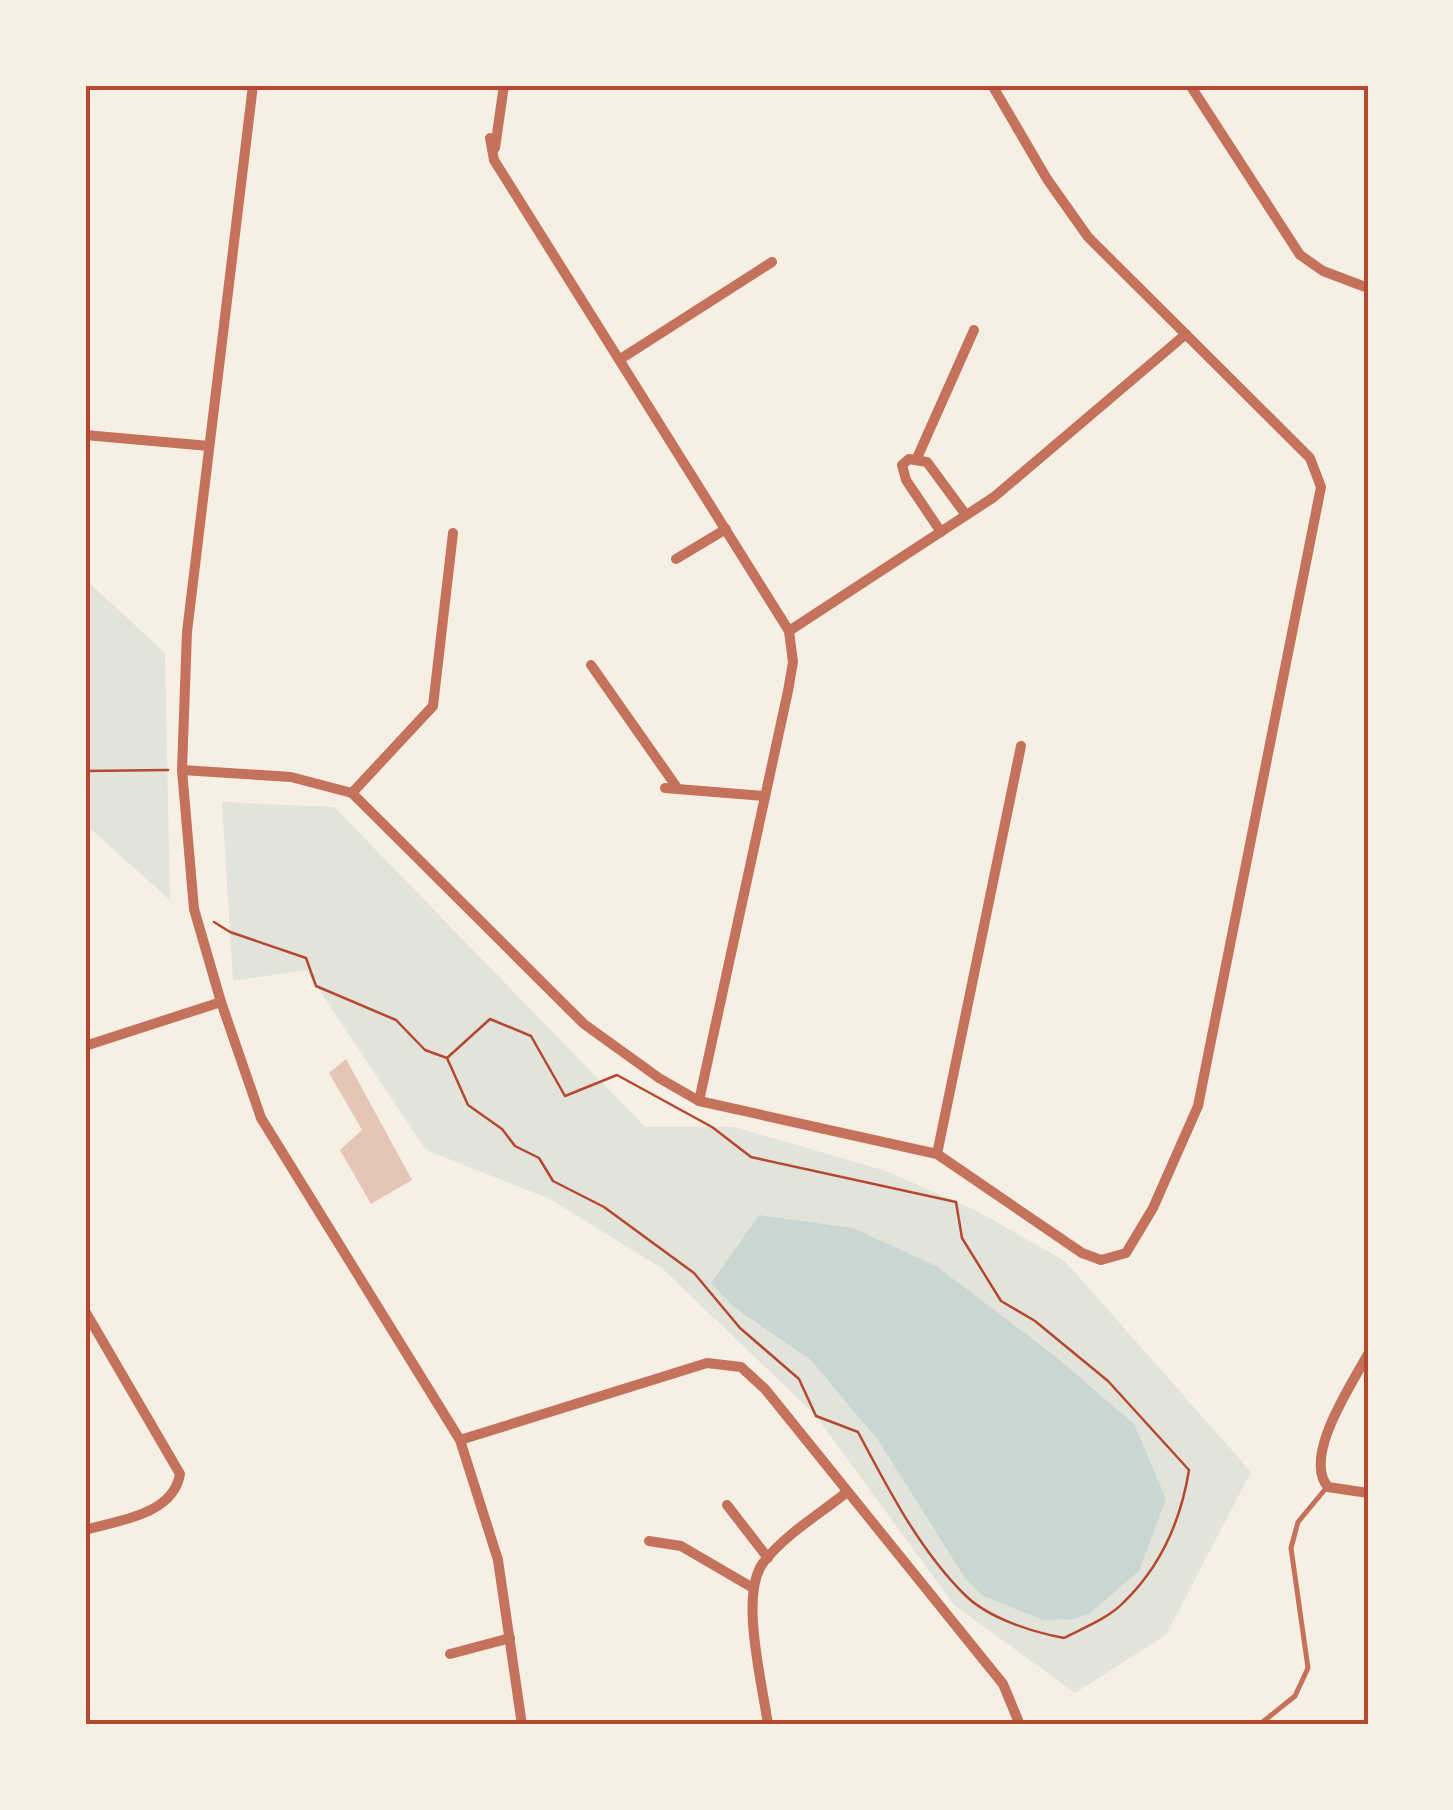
<svg xmlns="http://www.w3.org/2000/svg" width="1453" height="1810" font-family="Merriweather,serif">
<style>
.green{fill:#e2e4dc}
.water{fill:#c9d6d2}
.building{fill:#e6c5b7}
.lines{fill:none;stroke-linecap:round;stroke-linejoin:round}
.path{stroke:#b5482f;stroke-width:2.5}
.service{stroke:#c5725c;stroke-width:5}
.minor{stroke:#c5725c;stroke-width:10}
.neatline{fill:none;stroke:#b5482f;stroke-width:4}
</style>
<rect width="100%" height="100%" fill="#f6efe4"/>
<g class="green">
<polygon points="85,579 165,653 170,900 85,824"/>
<polygon points="222,802 334,807 645,1127 734,1127 886,1171 977,1211 1065,1261 1251,1472 1166,1635 1075,1693 954,1605 816,1416 663,1269 550,1199 426,1150 306,970 233,981"/>
</g>
<polygon class="water" points="759,1215 853,1228 936,1266 1055,1356 1134,1424 1166,1499 1139,1571 1090,1613 1075,1619 1043,1620 983,1596 965,1578 878,1440 811,1360 735,1308 711,1283"/>
<polygon class="building" points="346,1059 412,1180 371,1204 340,1150 362,1130 329,1073"/>
<g class="lines">
<g class="path">
<polyline points="85,771 168,770"/>
<path d="M214,922L230,932L306,958L316,986L396,1020L425,1050L447,1058L468,1105L502,1129L515,1146L539,1158L553,1181L604,1207L694,1273L740,1328L799,1379L816,1416L858,1432C887,1487 920,1551 965,1595C988,1618 1032,1632 1064,1638C1083,1628 1109,1618 1124,1602C1161,1566 1181,1520 1189,1470L1108,1381L1035,1321L1001,1301L962,1238L956,1202L751,1157L712,1127L617,1075L565,1096L531,1036L490,1019L447,1058"/>
</g>
<polyline class="service" points="1259,1725 1295,1696 1308,1668 1291,1548 1298,1522 1327,1487"/>
<g class="minor">
<polyline points="253,85 187,632 182,770 194,909 221,1002 261,1118 460,1440 498,1560 522,1725"/>
<polyline points="1190,85 1300,255 1323,271 1368,288"/>
<polyline points="495,148 504,85"/>
<polyline points="494,160 490,138 494,160 789,631"/>
<polyline points="622,358 772,262"/>
<polyline points="85,435 209,446"/>
<polyline points="917,458 974,330"/>
<polyline points="941,532 906,480 902,465 909,459 927,462 966,515"/>
<polyline points="676,559 726,529"/>
<polyline points="591,665 678,789"/>
<polyline points="182,770 291,777 352,793 584,1024 659,1078 699,1101 937,1154 1082,1253 1101,1260 1126,1253 1153,1208 1198,1106 1321,487 1310,458 1088,237 1047,179 992,85"/>
<polyline points="665,788 765,796"/>
<polyline points="352,793 433,706 453,533"/>
<polyline points="85,1046 221,1002"/>
<polyline points="699,1101 788,691 793,662 789,631 994,497 1186,334"/>
<polyline points="937,1154 1021,746"/>
<path d="M85,1311L180,1474C173,1515 119,1520 85,1530"/>
<path d="M1368,1354C1352,1384 1302,1457 1328,1487L1368,1493"/>
<polyline points="460,1440 707,1363 741,1367 765,1389 1003,1684 1020,1725"/>
<polyline points="727,1505 768,1558"/>
<polyline points="649,1541 681,1546 753,1588"/>
<polyline points="450,1654 510,1638"/>
<path d="M768,1725C763,1686 739,1595 763,1563C784,1535 820,1514 847,1492"/>
</g>
</g>
<rect width="1453" height="1810" fill="none" stroke="#f6efe4" stroke-width="175"/>
<rect x="88" y="88" width="1278" height="1634" class="neatline"/>
</svg>
